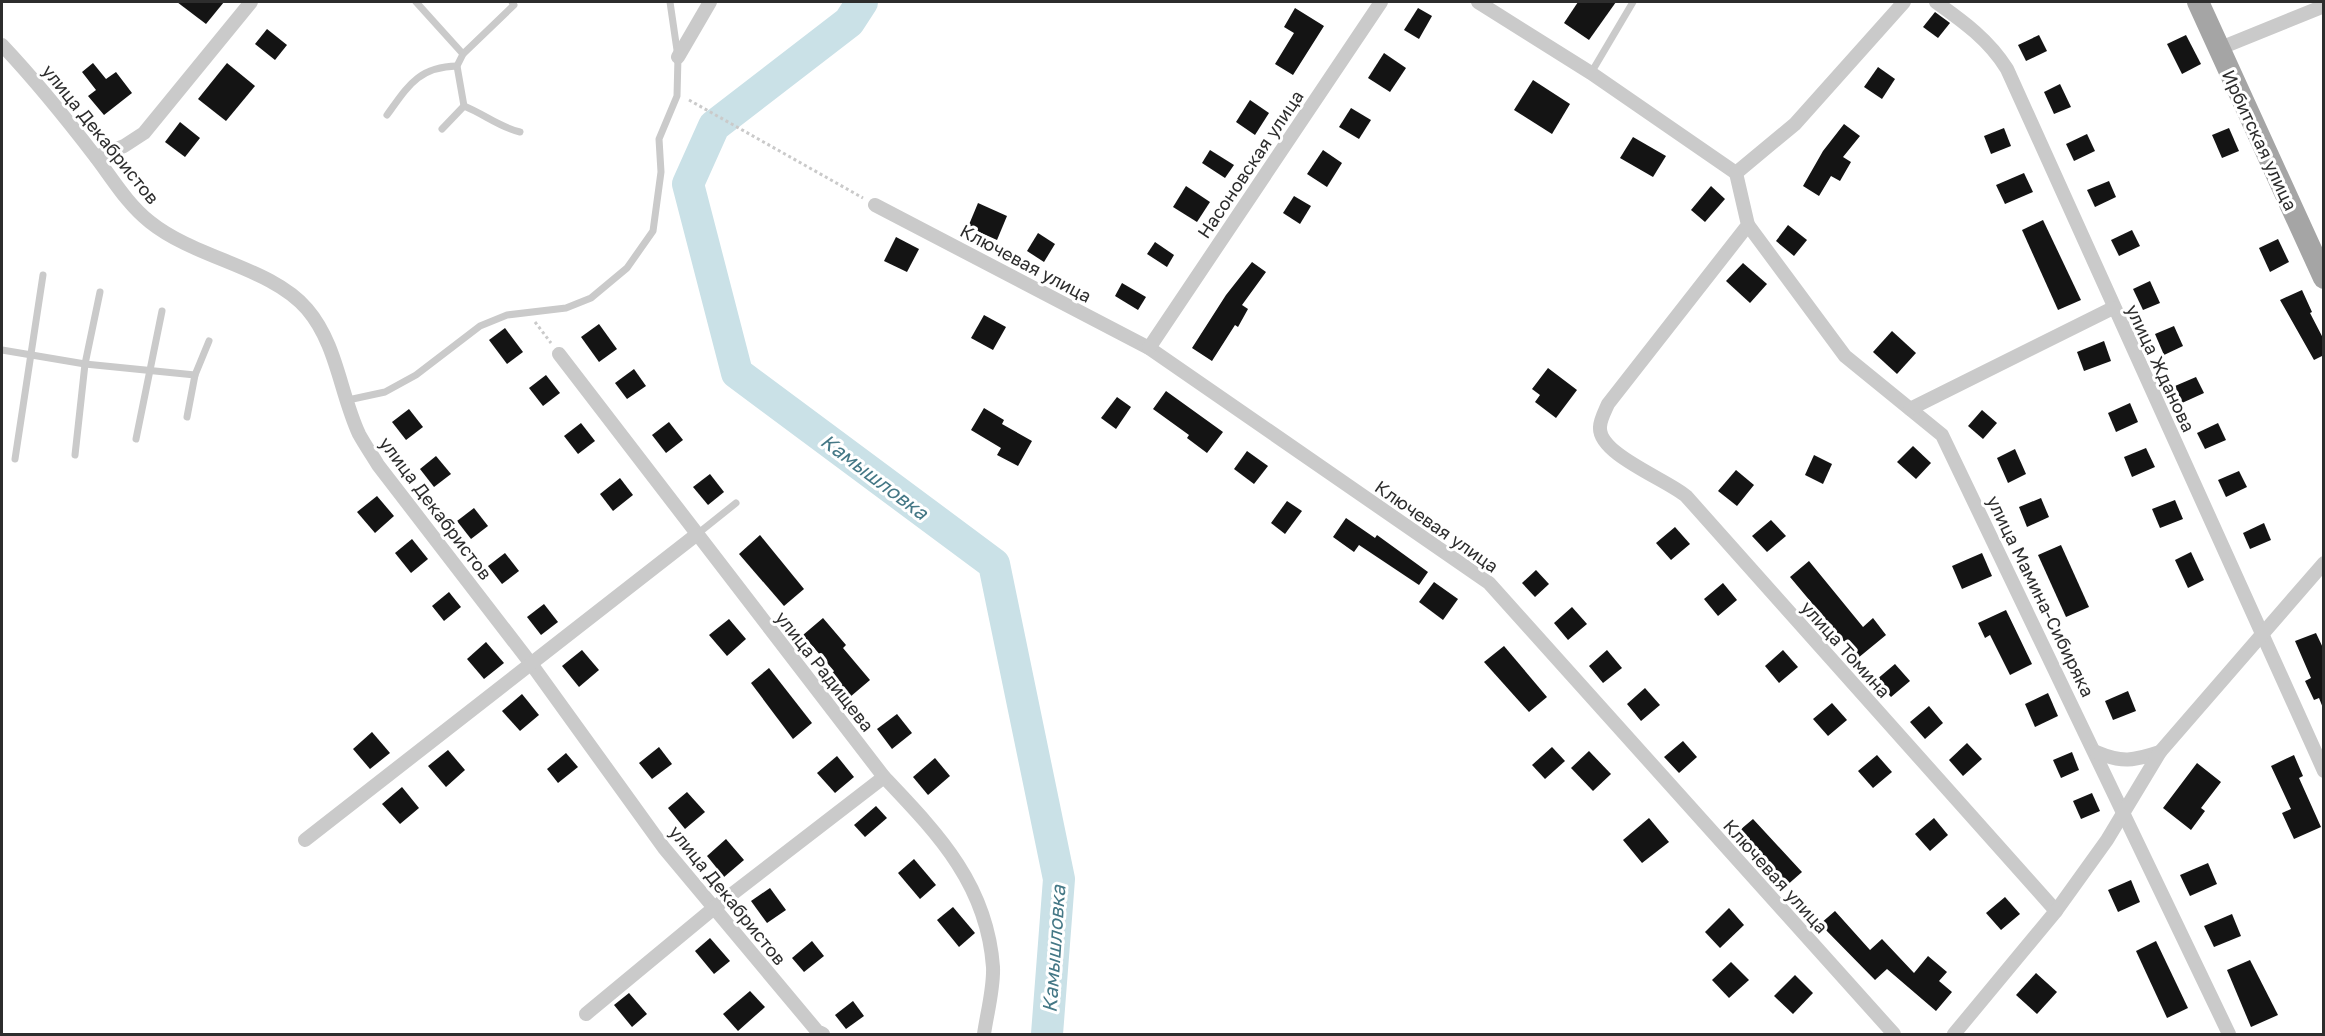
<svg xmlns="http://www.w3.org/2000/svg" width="2325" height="1036" font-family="'Golos Text',sans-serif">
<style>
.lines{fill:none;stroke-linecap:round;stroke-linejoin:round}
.river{stroke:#cae1e7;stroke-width:32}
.building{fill:#141414}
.path{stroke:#cacaca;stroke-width:3;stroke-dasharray:3 3;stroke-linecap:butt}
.service{stroke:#cacaca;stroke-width:7}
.minor{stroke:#cacaca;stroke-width:14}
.primary{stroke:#a5a5a5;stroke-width:22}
.labels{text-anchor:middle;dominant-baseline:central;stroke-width:6;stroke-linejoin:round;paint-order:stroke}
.street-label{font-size:18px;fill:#2d2d2d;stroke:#fff}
.water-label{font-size:20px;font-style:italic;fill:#457886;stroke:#fff}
</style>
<rect width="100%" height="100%" fill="#fff"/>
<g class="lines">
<polyline class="river" points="862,2 849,22 714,126 688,184 737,373 994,564 1059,879 1047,1034"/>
</g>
<g class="building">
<polygon points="177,2 224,2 206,24"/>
<polygon points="1578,2 1616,2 1589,40 1564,23"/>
<polygon points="1295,8 1324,26 1293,75 1275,64 1294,33 1284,27"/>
<polygon points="1418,8 1432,16 1419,39 1404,30"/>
<polygon points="1935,12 1950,23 1938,38 1923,27"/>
<polygon points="267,29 287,45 275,60 255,44"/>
<polygon points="2039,35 2047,51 2026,61 2018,45"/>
<polygon points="2186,35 2201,64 2182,74 2167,44"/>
<polygon points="1384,53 1406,68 1390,92 1368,78"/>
<polygon points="93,63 106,79 116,72 132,93 104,115 88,96 96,90 82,72"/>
<polygon points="227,63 255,86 226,121 198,99"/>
<polygon points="1878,67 1895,79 1882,99 1864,87"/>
<polygon points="1533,80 1570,104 1552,134 1514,110"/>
<polygon points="2060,84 2071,107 2054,114 2044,92"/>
<polygon points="1250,100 1269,113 1255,135 1236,122"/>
<polygon points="1351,108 1371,120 1359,139 1339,127"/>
<polygon points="180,122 200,138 185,157 165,142"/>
<polygon points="1844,124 1860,136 1843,157 1851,162 1840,181 1831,176 1819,196 1803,186 1823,151"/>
<polygon points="2004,128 2011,146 1991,154 1984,136"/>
<polygon points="2229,128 2239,151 2222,158 2212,135"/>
<polygon points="2087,134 2095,151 2074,161 2066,144"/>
<polygon points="1633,137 1666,156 1653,177 1620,158"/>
<polygon points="1210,150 1234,165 1225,178 1202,163"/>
<polygon points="1323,150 1342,163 1327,187 1307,174"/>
<polygon points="2024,173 2033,192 2005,204 1996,185"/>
<polygon points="2109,181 2116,197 2095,207 2087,190"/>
<polygon points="1186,186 1210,202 1197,222 1173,207"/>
<polygon points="1711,186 1725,199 1705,222 1691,210"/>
<polygon points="1294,196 1311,206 1300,224 1283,213"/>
<polygon points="978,203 1007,216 997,240 968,227"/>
<polygon points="2043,220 2081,300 2058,310 2022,230"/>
<polygon points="1788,225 1807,240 1794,256 1776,241"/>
<polygon points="2132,230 2140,246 2119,256 2111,240"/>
<polygon points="1038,233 1055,244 1044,262 1027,251"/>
<polygon points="896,237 919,249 907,272 884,261"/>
<polygon points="2278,239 2289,262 2270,272 2259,248"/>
<polygon points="1155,242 1174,255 1167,267 1147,254"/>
<polygon points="1252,262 1266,272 1242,305 1248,309 1238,327 1235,325 1212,361 1192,348 1226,295"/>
<polygon points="1743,263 1767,284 1750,303 1726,281"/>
<polygon points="2150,281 2160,303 2143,310 2133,289"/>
<polygon points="1122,283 1146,297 1138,310 1115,296"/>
<polygon points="2302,290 2312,312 2310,313 2324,340 2324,355 2314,360 2280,300"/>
<polygon points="984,315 1006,327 993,350 971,338"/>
<polygon points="599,324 617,349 599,362 581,337"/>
<polygon points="2174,326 2183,346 2164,355 2155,334"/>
<polygon points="505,328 523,352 507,364 489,340"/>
<polygon points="1892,331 1916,353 1897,374 1873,352"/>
<polygon points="2104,341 2111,361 2084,371 2077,352"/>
<polygon points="1548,368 1577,390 1556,418 1535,402 1540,395 1532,389"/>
<polygon points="634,369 646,386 627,399 615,383"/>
<polygon points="546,375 560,393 543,406 529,388"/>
<polygon points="2196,377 2204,393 2182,403 2175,386"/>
<polygon points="1166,391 1223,432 1207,453 1187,438 1189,435 1153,409"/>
<polygon points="1117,397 1131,407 1116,429 1101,418"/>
<polygon points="2130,403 2138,422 2116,432 2108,413"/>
<polygon points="984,408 1004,420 1002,424 1032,441 1018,466 997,455 1001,448 971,430"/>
<polygon points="409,409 423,427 406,440 392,422"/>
<polygon points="1982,410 1997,423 1983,439 1968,426"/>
<polygon points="669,422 683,440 666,453 652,435"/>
<polygon points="581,423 595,441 578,454 564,436"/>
<polygon points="2218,423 2226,440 2205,449 2197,433"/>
<polygon points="1913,446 1931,463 1916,479 1897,462"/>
<polygon points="2146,448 2155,467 2132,477 2124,457"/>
<polygon points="2015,449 2026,474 2008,483 1997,458"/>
<polygon points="1247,451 1268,466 1254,484 1234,469"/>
<polygon points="1814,455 1832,464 1823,484 1805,475"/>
<polygon points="436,456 451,474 434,487 420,469"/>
<polygon points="1736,470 1754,485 1737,506 1718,491"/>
<polygon points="2239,471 2247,487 2226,497 2218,480"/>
<polygon points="710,474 724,492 708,505 693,487"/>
<polygon points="620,478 633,495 613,511 600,494"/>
<polygon points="377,496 394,516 375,533 357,512"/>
<polygon points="2041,498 2049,517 2027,527 2019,507"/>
<polygon points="2175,500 2183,519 2160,528 2152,509"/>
<polygon points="1287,501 1302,511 1285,534 1271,523"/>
<polygon points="474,508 488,526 471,539 457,521"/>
<polygon points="1346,518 1375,538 1377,535 1428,572 1419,585 1359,545 1354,552 1333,537"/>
<polygon points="1771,520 1786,536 1767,552 1752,536"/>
<polygon points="2264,523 2271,540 2250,549 2243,533"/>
<polygon points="1675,527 1690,544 1671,560 1656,543"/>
<polygon points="760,535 804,589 784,606 739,554"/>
<polygon points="412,539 428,559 411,573 395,553"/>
<polygon points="2061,545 2089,607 2066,617 2038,555"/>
<polygon points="2191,552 2204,580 2188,588 2175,560"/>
<polygon points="505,553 519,571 502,584 488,566"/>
<polygon points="1982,553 1992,576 1962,589 1952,566"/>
<polygon points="1809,561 1863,627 1873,618 1886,635 1858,658 1790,577"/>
<polygon points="1536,570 1549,584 1535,597 1522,583"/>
<polygon points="1434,582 1458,599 1443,620 1419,602"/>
<polygon points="1723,583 1737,600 1718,616 1704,599"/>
<polygon points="449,592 461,607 444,621 432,606"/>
<polygon points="544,604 558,622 541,635 527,617"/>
<polygon points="1572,607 1587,624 1568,640 1554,623"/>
<polygon points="2006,610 2032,664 2010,675 1990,635 1985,638 1978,623"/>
<polygon points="823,618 846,645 843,648 870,680 850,697 831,675 834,671 803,635"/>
<polygon points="729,619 746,639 727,656 709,635"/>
<polygon points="2316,633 2324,650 2323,708 2319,698 2314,700 2305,681 2311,678 2295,641"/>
<polygon points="486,642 504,663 484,679 467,659"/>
<polygon points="1504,646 1547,697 1529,712 1484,662"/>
<polygon points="582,650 599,670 579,687 562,666"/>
<polygon points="1607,650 1622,668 1603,683 1589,666"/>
<polygon points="1783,650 1798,667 1779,683 1765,666"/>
<polygon points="1895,664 1910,681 1891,697 1876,680"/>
<polygon points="769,668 812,723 793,739 751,683"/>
<polygon points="1645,688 1660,705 1641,721 1627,704"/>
<polygon points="2128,691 2136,711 2113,720 2105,701"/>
<polygon points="2048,693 2058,716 2035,727 2025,704"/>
<polygon points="522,694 539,715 520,731 502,711"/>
<polygon points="1832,703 1847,720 1828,736 1813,719"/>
<polygon points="1929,706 1943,723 1925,739 1910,722"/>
<polygon points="897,714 912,733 892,749 877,729"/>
<polygon points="372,732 390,753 370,769 353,749"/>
<polygon points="1683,741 1697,757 1679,773 1664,757"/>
<polygon points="1967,743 1982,759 1963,776 1949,760"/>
<polygon points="659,747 672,764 652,779 639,763"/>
<polygon points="1552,747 1565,761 1545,779 1532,765"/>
<polygon points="448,750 465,770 446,787 428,766"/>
<polygon points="1589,751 1611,774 1593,791 1571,768"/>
<polygon points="2072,752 2079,770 2061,778 2053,760"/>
<polygon points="566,753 578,767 558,783 547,769"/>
<polygon points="1877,755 1892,772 1873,788 1858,771"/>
<polygon points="2294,755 2303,776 2299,778 2321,827 2294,839 2282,813 2291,809 2271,766"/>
<polygon points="837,756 854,777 835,793 817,773"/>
<polygon points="935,758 950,776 928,795 913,777"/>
<polygon points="2197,763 2221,782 2201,808 2205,811 2191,830 2163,808"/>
<polygon points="402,787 419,808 400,824 382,804"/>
<polygon points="687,792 705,812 685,829 668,808"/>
<polygon points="2092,793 2100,811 2081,819 2073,801"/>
<polygon points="876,806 887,818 865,837 854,825"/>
<polygon points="1649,818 1669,842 1642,863 1623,840"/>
<polygon points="1934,818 1948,835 1930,851 1915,834"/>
<polygon points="1753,819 1802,872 1785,887 1752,849 1749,852 1734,835"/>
<polygon points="726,839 744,860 724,877 707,856"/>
<polygon points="914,859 936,885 920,899 898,873"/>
<polygon points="2208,863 2217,884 2190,896 2180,875"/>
<polygon points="2131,880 2140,902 2118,912 2108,890"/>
<polygon points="770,888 786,910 767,923 751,901"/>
<polygon points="2005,897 2020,914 2001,930 1986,913"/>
<polygon points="953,907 975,933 959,947 937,920"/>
<polygon points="1729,908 1744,925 1720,948 1705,932"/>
<polygon points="1835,911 1870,950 1882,939 1914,973 1928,956 1947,972 1939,981 1952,992 1936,1011 1887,969 1875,980 1820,924"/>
<polygon points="2232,914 2241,936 2214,947 2204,926"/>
<polygon points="710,938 730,961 714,974 695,951"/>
<polygon points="812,941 824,956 804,972 792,958"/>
<polygon points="2156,941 2188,1008 2167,1018 2136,951"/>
<polygon points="2250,960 2278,1015 2251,1027 2227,970"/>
<polygon points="1731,962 1749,980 1729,998 1712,980"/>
<polygon points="2036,973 2057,992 2037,1014 2016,995"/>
<polygon points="1795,975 1813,993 1793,1014 1774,996"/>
<polygon points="750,991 765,1007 738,1031 723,1014"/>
<polygon points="629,993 647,1014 632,1027 614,1005"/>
<polygon points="853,1001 864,1016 846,1029 835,1015"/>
</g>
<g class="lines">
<g class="path">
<polyline points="689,100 863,198"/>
<polyline points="535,322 551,343"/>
</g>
<g class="service">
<polyline points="416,2 463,54"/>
<polyline points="1591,73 1633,2"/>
<polyline points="464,106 457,66 463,54 514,5 512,2"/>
<path d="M464,106C484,114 499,127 520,132"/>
<path d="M387,115C408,86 418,67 457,66"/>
<polyline points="442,129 464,106"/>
<polyline points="2,350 85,364 195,375"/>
<polyline points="348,400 385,392 416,375 480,326 507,315 566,308 591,298 627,268 653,231 661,172 659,139 677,96 678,57 670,2"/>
<polyline points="187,417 195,375 209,341"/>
<polyline points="136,439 162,311"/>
<polyline points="75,455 85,364 100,292"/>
<polyline points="15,459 43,275"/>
<polyline points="696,535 736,503"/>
</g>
<g class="minor">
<polyline points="1478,2 1591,73 1736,173"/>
<path d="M1904,2L1795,124L1736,173L1748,225L1608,404C1605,411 1600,420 1600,427C1598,454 1666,479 1686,496L2056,911"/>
<path d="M1936,2C1964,22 1989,40 2007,69L2324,771"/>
<path d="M2,45C35,80 65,117 95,156C112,178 127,204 150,222C196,259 271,267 307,309C337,344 340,393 359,434C365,445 372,455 378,465L532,665L664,848L817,1031L823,1034"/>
<polyline points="2218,49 2324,6"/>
<polyline points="678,57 710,2"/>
<polyline points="96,157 124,146 144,133 251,2"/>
<polyline points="875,205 1149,348 1489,583 1894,1034"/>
<polyline points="1748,225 1845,356 1942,435 2229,1034"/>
<polyline points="1149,348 1381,2"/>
<path d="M559,354L884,777C938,834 987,884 993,967C994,988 987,1013 984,1034"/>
<polyline points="1910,409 2113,308"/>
<path d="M2096,752C2122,763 2133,761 2160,752"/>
<polyline points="305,840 696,535"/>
<polyline points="586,1014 714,908 884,777"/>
<polyline points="1954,1034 2056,911 2107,840 2160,752 2324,563"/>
</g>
<polyline class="primary" points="2198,2 2324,278"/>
</g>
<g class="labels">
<g class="street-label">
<text transform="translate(101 134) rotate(51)">улица Декабристов</text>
<text transform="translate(2260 140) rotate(65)">Ирбитская улица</text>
<text transform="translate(1250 164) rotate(-56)">Насоновская улица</text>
<text transform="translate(1026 263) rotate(28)">Ключевая улица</text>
<text transform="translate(2161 368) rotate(65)">улица Жданова</text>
<text transform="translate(436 508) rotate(53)">улица Декабристов</text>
<text transform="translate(1437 526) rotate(35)">Ключевая улица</text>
<text transform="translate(2041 596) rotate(64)">улица Мамина-Сибиряка</text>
<text transform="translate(1846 649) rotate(48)">улица Томина</text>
<text transform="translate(825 671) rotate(52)">улица Радищева</text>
<text transform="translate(1776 876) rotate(48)">Ключевая улица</text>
<text transform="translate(728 895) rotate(51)">улица Декабристов</text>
</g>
<g class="water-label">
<text transform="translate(875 476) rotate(37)">Камышловка</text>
<text transform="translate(1053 949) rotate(-86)">Камышловка</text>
</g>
</g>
<rect width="2325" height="1036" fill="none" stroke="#2d2d2d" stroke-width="6"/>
</svg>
